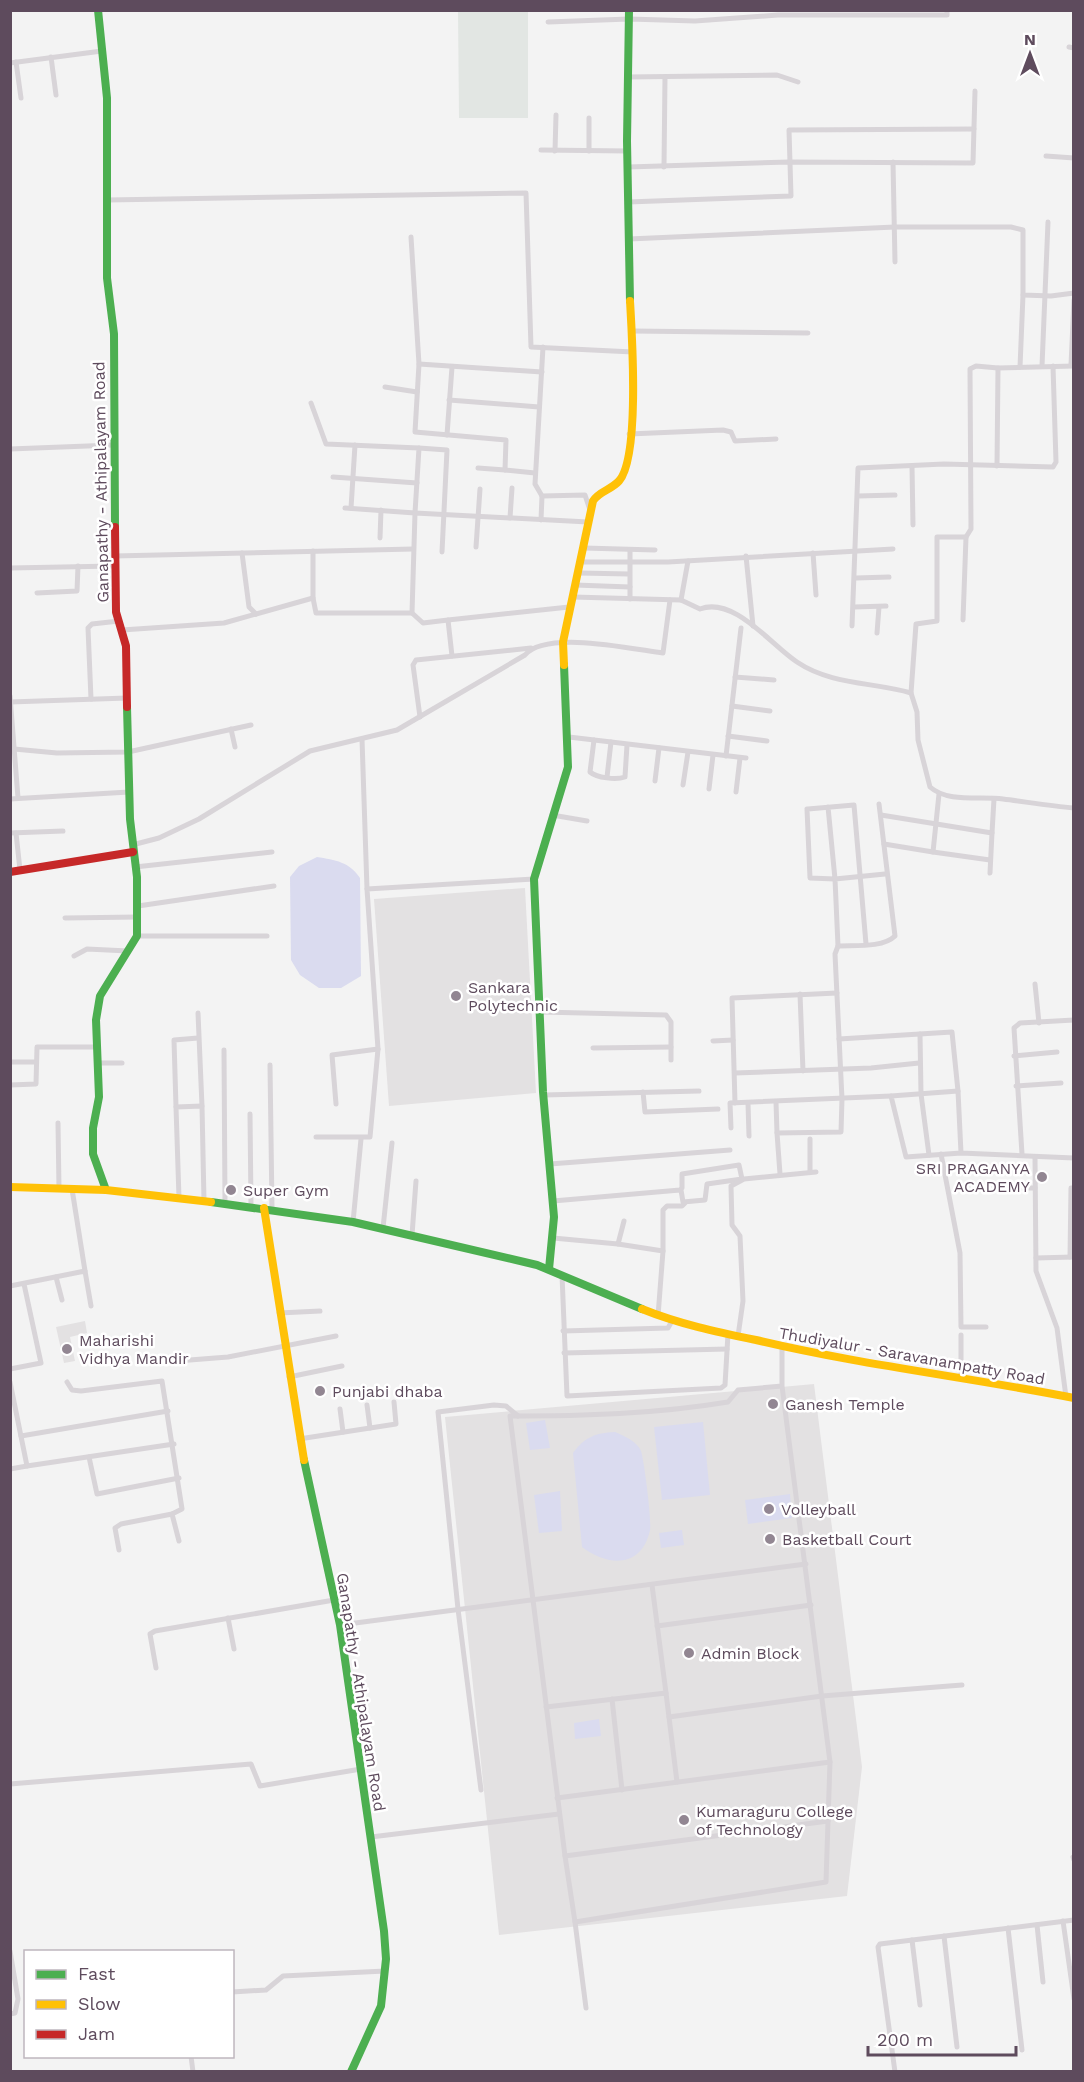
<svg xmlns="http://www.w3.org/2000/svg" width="1084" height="2082" font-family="'Work Sans',sans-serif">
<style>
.commercial{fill:#e2e6e3}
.education{fill:#e3e1e2}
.green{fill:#dadbef}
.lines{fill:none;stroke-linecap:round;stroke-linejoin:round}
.street{stroke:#d8d4d8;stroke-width:5}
.fast{stroke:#4caf50;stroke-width:8}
.slow{stroke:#ffc107;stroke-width:8}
.jam{stroke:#c62828;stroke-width:8}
.poi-dot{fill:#928692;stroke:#fff;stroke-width:2}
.labels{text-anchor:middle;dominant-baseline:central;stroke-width:5;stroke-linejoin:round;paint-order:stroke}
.street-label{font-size:16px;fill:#5e4b5d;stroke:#fff}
.poi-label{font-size:16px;fill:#5e4b5d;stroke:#fff;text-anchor:start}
</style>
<rect width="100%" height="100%" fill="#f3f3f3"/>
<polygon class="commercial" points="458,11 528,11 528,118 459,118"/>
<g class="education">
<polygon points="525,888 536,1093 389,1106 374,899"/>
<polygon points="85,1321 87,1333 70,1337 75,1361 64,1363 56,1327"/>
<polygon points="814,1384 862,1767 847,1896 499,1935 445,1417"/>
</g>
<g class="green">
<path d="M317,857C335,860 350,862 360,878L361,976L341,988H319L300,975L291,960L290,877L299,866Z"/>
<polygon points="545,1420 550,1448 530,1450 526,1423"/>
<polygon points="703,1422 710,1495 662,1500 654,1427"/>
<path d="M615,1432C624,1436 637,1441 641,1451C644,1460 652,1521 650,1530C642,1568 608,1567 582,1547L573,1453C585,1437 595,1433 615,1432Z"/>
<polygon points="560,1491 562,1531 539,1533 534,1495"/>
<polygon points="790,1494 792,1518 748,1524 745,1500"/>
<polygon points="682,1530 684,1545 661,1548 659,1533"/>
<polygon points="599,1719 601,1736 575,1739 574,1723"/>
</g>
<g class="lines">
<g class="street">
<polyline points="548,22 629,19 695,21 778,15 947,15 947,10"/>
<polyline points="1069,47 1074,48"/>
<polyline points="51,57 56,95"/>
<polyline points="16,62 21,98"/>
<polyline points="10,63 102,51"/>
<polyline points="628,77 777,75 798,82"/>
<polyline points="541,150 628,151"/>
<polyline points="555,151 556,115"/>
<polyline points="589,151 589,118"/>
<polyline points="1046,156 1074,158"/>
<polyline points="893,162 895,262"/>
<polyline points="628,167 789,162 973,163 975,91"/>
<polyline points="664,167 665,77"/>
<polyline points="107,200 526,193 531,347 633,352"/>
<polyline points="628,202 791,196 789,130 974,129"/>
<polyline points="411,237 419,364 415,432 506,440 505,470 535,473"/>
<polyline points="629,239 895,227 1011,227 1023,230 1023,295 1051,296 1074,293"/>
<polyline points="632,331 808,333"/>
<polyline points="543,347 535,484 542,496 585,495 590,510"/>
<polyline points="419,364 542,372"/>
<polyline points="1071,365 1074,300"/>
<polyline points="1042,366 1048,222"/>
<polyline points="1020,367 1023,295"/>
<polyline points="385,387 417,392"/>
<polyline points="449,400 539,407"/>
<polyline points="311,403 326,444 419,448 415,513 345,508"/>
<polyline points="629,434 723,430 731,432 735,441 776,439"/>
<polyline points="447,435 452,367"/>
<polyline points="419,448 447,450 442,552"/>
<polyline points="10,449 113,445"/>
<polyline points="912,466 913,525"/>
<polyline points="997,466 998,368"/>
<polyline points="478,468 505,470"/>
<polyline points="333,477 417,483"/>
<polyline points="858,496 895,495"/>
<polyline points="351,508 355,445"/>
<polyline points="510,518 512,488"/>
<polyline points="541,520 542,496"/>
<polyline points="380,538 381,510"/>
<polyline points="476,547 480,489"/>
<polyline points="584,548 655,550"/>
<polyline points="313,551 313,598 316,613 412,613"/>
<polyline points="242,553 249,607 256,614"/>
<polyline points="813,553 816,595"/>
<polyline points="114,556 413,549"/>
<polyline points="746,556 753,626"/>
<polyline points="581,562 668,562 893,549"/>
<polyline points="10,568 114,566"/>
<polyline points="579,573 629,574"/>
<polyline points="856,578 889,577"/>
<polyline points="575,585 630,587"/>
<polyline points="37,593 77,591 78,566"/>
<path d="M573,597L681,600L700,609C734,596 771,645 797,662C831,685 873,682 911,693L917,712L918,740L930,787C948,803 980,796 1003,799C1027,802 1050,806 1074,808"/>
<polyline points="630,599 630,550"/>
<polyline points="681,600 688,561"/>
<polyline points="854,607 886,606"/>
<polyline points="448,620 423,623 412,613 415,513 588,522"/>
<polyline points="963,620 966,537 971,529 970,369 976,366 998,368 1074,366"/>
<polyline points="852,626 858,468 944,464 1053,467 1056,462 1053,366"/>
<polyline points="122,630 224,623 313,598"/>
<polyline points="877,633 879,607"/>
<polyline points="452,656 448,620 569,607"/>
<polyline points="735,677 774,680"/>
<polyline points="911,693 916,624 937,621 937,537 966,537"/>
<polyline points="10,696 18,798"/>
<polyline points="91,699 88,628 92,624 119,621"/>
<polyline points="10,702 127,698"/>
<polyline points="732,706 770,711"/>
<polyline points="420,717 413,665 416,660 531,648"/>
<polyline points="231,729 235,747"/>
<polyline points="728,736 767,741"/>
<polyline points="569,737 746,758"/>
<polyline points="362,739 367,889"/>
<path d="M594,740L590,772C597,778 616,780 625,777L627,745"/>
<polyline points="14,749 57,753 128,752 251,725"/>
<polyline points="726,756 741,628"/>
<polyline points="607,777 611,742"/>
<polyline points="655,781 659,748"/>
<polyline points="683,785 688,752"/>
<polyline points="709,789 713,755"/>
<polyline points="736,792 740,758"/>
<polyline points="10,799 129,792"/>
<polyline points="828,807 835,879 810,878 807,809 808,809 854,805 866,944"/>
<polyline points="552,815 587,821"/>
<polyline points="881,815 992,833 994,799"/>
<polyline points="10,833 63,831"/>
<polyline points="16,833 20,870"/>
<polyline points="884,844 933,852 939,794"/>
<path d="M132,845L159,838L199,819L310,751L397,730L525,655C546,630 632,649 663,653L670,600"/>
<polyline points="933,852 990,860"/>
<polyline points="135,867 272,852"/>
<polyline points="990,873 992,833"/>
<polyline points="138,906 274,886"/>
<polyline points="65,918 137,917"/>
<polyline points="137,936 267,936"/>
<polyline points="838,946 835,879 885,874"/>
<polyline points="74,956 87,949 128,951"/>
<polyline points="1035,984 1039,1023"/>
<polyline points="800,994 803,1071"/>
<polyline points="541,1012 666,1015 671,1022 671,1060"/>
<polyline points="198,1013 202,1106"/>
<polyline points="920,1034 921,1094 929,1155"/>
<polyline points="839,1039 952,1032 958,1091"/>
<polyline points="713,1041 733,1040"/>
<polyline points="593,1048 671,1047"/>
<polyline points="224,1050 225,1203"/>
<polyline points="1014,1056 1057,1052"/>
<polyline points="10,1062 36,1062"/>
<polyline points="97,1063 122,1063"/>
<polyline points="270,1065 272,1209"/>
<polyline points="735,1073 871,1068 919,1063"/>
<polyline points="10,1085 36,1084 37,1047 96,1047"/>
<polyline points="1016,1086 1061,1083"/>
<polyline points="643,1092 645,1112 718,1109"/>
<polyline points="544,1095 699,1091"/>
<path d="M776,1102L777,1133L841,1132L842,1099L835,954L838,946C854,945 883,948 895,936L879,804"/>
<polyline points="735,1103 732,998 837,993"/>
<polyline points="748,1103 749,1136"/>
<polyline points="336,1104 332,1055 378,1049"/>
<polyline points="176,1107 174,1040 198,1038"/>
<polyline points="250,1114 251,1206"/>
<polyline points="58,1123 59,1189"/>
<polyline points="731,1128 730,1103 891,1096"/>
<polyline points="777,1133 780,1174"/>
<polyline points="316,1137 370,1137 378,1049 367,889 534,879"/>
<polyline points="810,1139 810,1172"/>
<polyline points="961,1153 958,1091 891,1096 906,1157 961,1153 1074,1158"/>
<polyline points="941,1154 960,1253 961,1327 986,1327"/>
<polyline points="1022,1154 1014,1028 1020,1023 1074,1020"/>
<polyline points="1035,1157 1036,1271 1057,1328 1066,1397"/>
<polyline points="550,1164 730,1150"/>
<polyline points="1004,1188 1035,1188"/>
<polyline points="72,1189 85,1271"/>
<polyline points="179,1198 176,1107 202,1106 204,1201"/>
<polyline points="553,1201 680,1190 682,1188 682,1174 739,1165 742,1179 707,1184 705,1200 683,1202 681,1190"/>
<polyline points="353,1222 361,1139"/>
<polyline points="383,1228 392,1143"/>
<polyline points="412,1235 416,1181"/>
<polyline points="553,1238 618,1244 663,1251 658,1316"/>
<polyline points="618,1244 624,1221"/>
<polyline points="663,1251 663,1210 667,1206 682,1206 685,1203"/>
<polyline points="1070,1257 1071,1188 1074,1188"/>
<polyline points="1036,1258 1073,1257"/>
<polyline points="562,1275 567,1396 721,1388 725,1385 728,1334"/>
<polyline points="56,1277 62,1300"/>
<polyline points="10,1286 85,1271 91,1306"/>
<polyline points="279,1313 320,1311"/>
<polyline points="563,1331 668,1328 672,1321"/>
<polyline points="961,1335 961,1377"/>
<polyline points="738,1336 743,1301 740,1236 732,1225 731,1186 744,1179 816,1172"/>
<polyline points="564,1353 727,1349"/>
<polyline points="177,1361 228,1357 336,1336"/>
<polyline points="10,1369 41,1363 24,1284"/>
<polyline points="289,1377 342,1366"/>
<polyline points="10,1382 27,1466 10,1469"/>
<polyline points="67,1382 72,1390 81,1391 162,1381 182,1509 172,1514 121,1524 115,1528 119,1550"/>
<path d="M782,1386L738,1390L728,1402C656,1414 583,1416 510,1416L565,1856L828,1821L830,1762L782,1386V1347"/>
<polyline points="367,1405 370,1428"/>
<polyline points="340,1409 343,1432"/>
<polyline points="21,1436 168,1411"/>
<polyline points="299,1439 396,1424 394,1402"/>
<polyline points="89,1457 97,1494 179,1478"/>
<polyline points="27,1466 174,1444"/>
<polyline points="172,1514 179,1541"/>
<polyline points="652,1585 666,1693"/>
<polyline points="228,1618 234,1649"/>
<polyline points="340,1625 806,1564"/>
<polyline points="657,1626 811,1605"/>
<polyline points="156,1668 150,1634 155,1631 334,1600"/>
<polyline points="612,1699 622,1790"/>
<polyline points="546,1707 666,1693 677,1782"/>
<polyline points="669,1717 822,1696 962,1685"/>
<polyline points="10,1784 251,1764 260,1786 361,1769"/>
<polyline points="481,1790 458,1609 438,1412 494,1405 506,1406 518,1416"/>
<polyline points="557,1798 830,1762"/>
<polyline points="371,1837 559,1814"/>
<polyline points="565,1856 575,1922 826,1882 828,1821"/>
<polyline points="1073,1857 1074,1860"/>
<polyline points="1063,1921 1074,1999"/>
<polyline points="575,1922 586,2008"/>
<polyline points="1037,1925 1043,1982"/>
<polyline points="1008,1928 1022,2050"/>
<polyline points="944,1936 957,2047"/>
<polyline points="912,1940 920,2005"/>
<polyline points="10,1951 18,1999 15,2013 10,2014"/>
<polyline points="232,1992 266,1990 283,1976 385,1971"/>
<polyline points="191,2056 193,2072"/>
<polyline points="895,2072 878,1947 880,1944 1074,1920"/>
</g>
<g class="fast">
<polyline points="98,10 107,98 107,278 114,334 115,527"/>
<polyline points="629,10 627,141 630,301"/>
<polyline points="106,1190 93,1154 93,1128 99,1097 96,1020 100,996 137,936 137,877 130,819 127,707"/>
<polyline points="211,1202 353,1222 537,1265 642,1309"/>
<polyline points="549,1269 554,1217 543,1092 534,879 568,767 564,665"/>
<polyline points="304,1460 340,1625 384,1931 386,1959 381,2006 351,2072"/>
</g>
<g class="slow">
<path d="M564,665L563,642L593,501C599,491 611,490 619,481C640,457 632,335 630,301"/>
<polyline points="10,1187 106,1190 211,1202"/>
<polyline points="264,1208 304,1460"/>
<path d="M642,1309C679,1324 717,1332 756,1340C861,1365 968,1377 1074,1398"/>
</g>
<g class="jam">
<polyline points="115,527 116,612 126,646 127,707"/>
<polyline points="10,872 133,852"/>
</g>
</g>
<g class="poi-dot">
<circle cx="456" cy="996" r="6"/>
<circle cx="1042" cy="1177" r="6"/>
<circle cx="231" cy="1190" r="6"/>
<circle cx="67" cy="1349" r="6"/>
<circle cx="320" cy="1391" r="6"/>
<circle cx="773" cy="1404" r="6"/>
<circle cx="769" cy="1509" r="6"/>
<circle cx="770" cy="1539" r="6"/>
<circle cx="689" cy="1653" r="6"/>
<circle cx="684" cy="1820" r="6"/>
</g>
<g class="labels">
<g class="street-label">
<text transform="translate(101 482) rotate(-91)">Ganapathy - Athipalayam Road</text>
<text transform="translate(912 1356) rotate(10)">Thudiyalur - Saravanampatty Road</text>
<text transform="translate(361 1692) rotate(81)">Ganapathy - Athipalayam Road</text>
</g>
<g class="poi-label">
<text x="468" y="987">Sankara<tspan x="468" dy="18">Polytechnic</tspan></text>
<text x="1030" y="1168" text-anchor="end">SRI PRAGANYA<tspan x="1030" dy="18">ACADEMY</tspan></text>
<text x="243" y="1190">Super Gym</text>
<text x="79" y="1340">Maharishi<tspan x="79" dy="18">Vidhya Mandir</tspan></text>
<text x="332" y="1391">Punjabi dhaba</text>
<text x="785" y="1404">Ganesh Temple</text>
<text x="781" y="1509">Volleyball</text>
<text x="782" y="1539">Basketball Court</text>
<text x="701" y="1653">Admin Block</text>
<text x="696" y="1811">Kumaraguru College<tspan x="696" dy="18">of Technology</tspan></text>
</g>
</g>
<rect width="1084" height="2082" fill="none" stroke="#5e4b5d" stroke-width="24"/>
<rect x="24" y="1950" width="210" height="108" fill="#ffffff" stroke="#bfb7be" stroke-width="1.5"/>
<rect x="36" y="1970" width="30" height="9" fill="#4caf50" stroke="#bfb7be" stroke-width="1.5"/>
<text x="78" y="1980" font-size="18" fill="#5e4b5d">Fast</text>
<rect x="36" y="2000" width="30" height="9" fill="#ffc107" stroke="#bfb7be" stroke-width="1.5"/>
<text x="78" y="2010" font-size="18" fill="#5e4b5d">Slow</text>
<rect x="36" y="2030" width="30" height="9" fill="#c62828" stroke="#bfb7be" stroke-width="1.5"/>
<text x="78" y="2040" font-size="18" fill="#5e4b5d">Jam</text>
<g transform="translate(1030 54)" stroke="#ffffff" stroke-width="4.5" paint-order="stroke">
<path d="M0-4.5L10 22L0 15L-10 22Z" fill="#5e4b5d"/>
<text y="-9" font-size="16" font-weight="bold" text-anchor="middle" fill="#5e4b5d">N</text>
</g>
<path d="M868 2046v9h148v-9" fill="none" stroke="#5e4b5d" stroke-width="3"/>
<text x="877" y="2046" font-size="18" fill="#5e4b5d" stroke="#ffffff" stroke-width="4.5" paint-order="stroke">200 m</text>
</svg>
